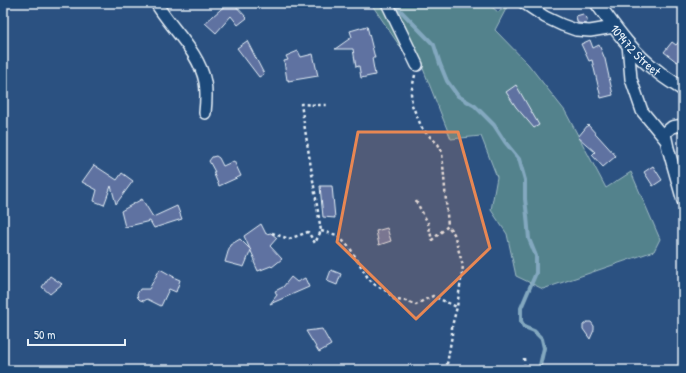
<svg xmlns="http://www.w3.org/2000/svg" width="686" height="373" font-family="'Patrick Hand',sans-serif">
<style>
.green{fill:#53828c;stroke:#9ebac2}
.lines{fill:none;stroke-linecap:round;stroke-linejoin:round}
.stream{stroke:#83a8bf;stroke-width:4}
.building{fill:#5e72a1;stroke:#e8f1f8}
.minor-casing{stroke:#e8f1f8;stroke-width:14}
.tertiary-casing{stroke:#e8f1f8;stroke-width:16}
.path{stroke:#e8f1f8;stroke-width:2.5;stroke-dasharray:3 3;stroke-linecap:butt}
.minor{stroke:#1f4a7a;stroke-width:11}
.tertiary{stroke:#1f4a7a;stroke-width:13}
.marked{fill:#e88753;fill-opacity:0.2;stroke:#e88753;stroke-width:3;stroke-linejoin:round}
.labels{text-anchor:middle;dominant-baseline:central;stroke-width:3.5;stroke-linejoin:round;paint-order:stroke}
.street-label{font-size:13px;fill:#e8f1f8;stroke:#1f4a7a}
</style>
<rect width="100%" height="100%" fill="#2b5181"/>
<filter id="ink" filterUnits="userSpaceOnUse"><feTurbulence type="fractalNoise" baseFrequency=".025" numOctaves="2"/><feDisplacementMap in="SourceGraphic" scale="8" xChannelSelector="R" yChannelSelector="G"/><feConvolveMatrix kernelMatrix="1 2 1 2 8 2 1 2 1" color-interpolation-filters="sRGB"/></filter>
<g filter="url(#ink)">
<polygon class="green" points="373,3 487,3 498,12 507,7 495,30 528,64 565,111 606,188 631,172 660,239 654,251 543,289 516,276 507,234 491,210 497,177 481,136 451,139 422,66 403,51 372,5"/>
<g class="lines">
<polyline class="stream" points="395,3 396,6 434,45 440,64 447,81 458,96 475,106 494,125 505,142 519,159 525,180 525,199 527,216 529,239 536,256 536,273 521,308 521,321 524,327 534,331 542,339 544,348 539,370"/>
</g>
<g class="building">
<polygon points="228,3 233,3 247,18 238,25 231,16 216,33 205,23"/>
<polygon points="583,14 587,18 587,21 586,24 578,23 577,21 576,16"/>
<polygon points="367,26 375,58 372,58 375,75 361,78 359,66 356,67 353,49 335,49 352,37 350,31"/>
<polygon points="683,37 683,55 677,62 664,52 672,42 676,45"/>
<polygon points="590,40 593,48 599,45 605,59 613,95 601,98 592,60 589,61 581,44"/>
<polygon points="247,41 264,74 259,77 237,48"/>
<polygon points="298,51 301,57 313,54 318,76 288,81 289,80 287,80 284,61 288,60 286,56"/>
<polygon points="516,85 539,125 534,128 516,107 506,92"/>
<polygon points="588,125 616,156 603,167 592,155 595,152 578,137"/>
<polygon points="216,156 219,158 223,166 234,161 241,176 219,186 213,172 215,172 209,161 212,157"/>
<polygon points="94,165 117,180 122,173 133,181 116,204 111,186 104,205 94,201 97,190 82,182"/>
<polygon points="653,166 662,180 653,186 644,172"/>
<polygon points="320,186 332,186 335,218 323,217"/>
<polygon points="142,199 153,217 177,206 182,219 154,228 150,221 125,227 121,211"/>
<polygon points="261,224 266,234 271,233 277,238 270,246 282,259 272,267 271,266 258,271 254,262 255,260 244,236"/>
<polygon points="387,228 391,241 379,245 376,231"/>
<polygon points="240,239 251,250 244,267 225,262 230,245"/>
<polygon points="160,269 174,277 173,277 180,280 176,292 169,289 161,306 147,299 144,301 140,300 138,298 137,294 140,289 149,289"/>
<polygon points="331,270 341,274 337,285 327,281"/>
<polygon points="50,276 62,284 50,294 42,287"/>
<polygon points="291,277 297,282 305,278 309,287 270,304 277,295 275,291 283,287"/>
<polygon points="587,322 591,322 594,326 594,330 590,339 583,329 583,325"/>
<polygon points="322,329 331,345 319,352 306,331"/>
</g>
<g class="lines">
<defs>
<g id="minor">
<path d="M156,3C171,29 199,51 205,82C207,92 206,103 205,113"/>
<polyline points="387,3 417,65"/>
<polyline points="524,3 545,17 562,25 576,30 590,31 614,27"/>
<polyline points="628,44 631,79 642,111 665,139"/>
<polyline points="683,125 672,127 666,132 665,134 668,148 683,201"/>
</g>
<g id="tertiary">
<path id="s1" d="M597,3C615,28 632,53 657,71C665,78 674,83 683,89"/>
</g>
</defs>
<use href="#minor" class="minor-casing"/>
<use href="#tertiary" class="tertiary-casing"/>
<g class="path">
<polyline points="415,75 411,93 412,105 422,128 427,134 438,144 442,152 448,226"/>
<polyline points="416,201 428,223 432,240 448,226 454,234 463,266 457,307 452,326 452,335 446,370"/>
<polyline points="321,231 337,235 350,248 368,278 374,284 388,292 395,300 406,301 416,305 424,300 433,296 457,307"/>
<polyline points="272,233 289,239 308,232 315,243 321,231 301,104 317,105 329,105"/>
<polyline points="524,358 525,370"/>
</g>
<use href="#minor" class="minor"/>
<use href="#tertiary" class="tertiary"/>
</g>
</g>
<path class="marked" d="M358,132H458L490,248L416,319L337,242Z"/>
<g class="labels">
<g class="street-label">
<text stroke="none"><textPath href="#s1" startOffset="61">109472 Street</textPath></text>
</g>
</g>
<rect width="686" height="373" fill="none" stroke="#1f4a7a" stroke-width="16"/>
<rect x="8" y="8" width="670" height="357" fill="none" stroke="#e8f1f8" stroke-width="1.5" filter="url(#ink)"/>
<path d="M28 339v6h97v-6" fill="none" stroke="#e8f1f8" stroke-width="2"/>
<text x="34" y="339" font-size="12" fill="#e8f1f8" stroke="#1f4a7a" stroke-width="3" paint-order="stroke">50 m</text>
</svg>
